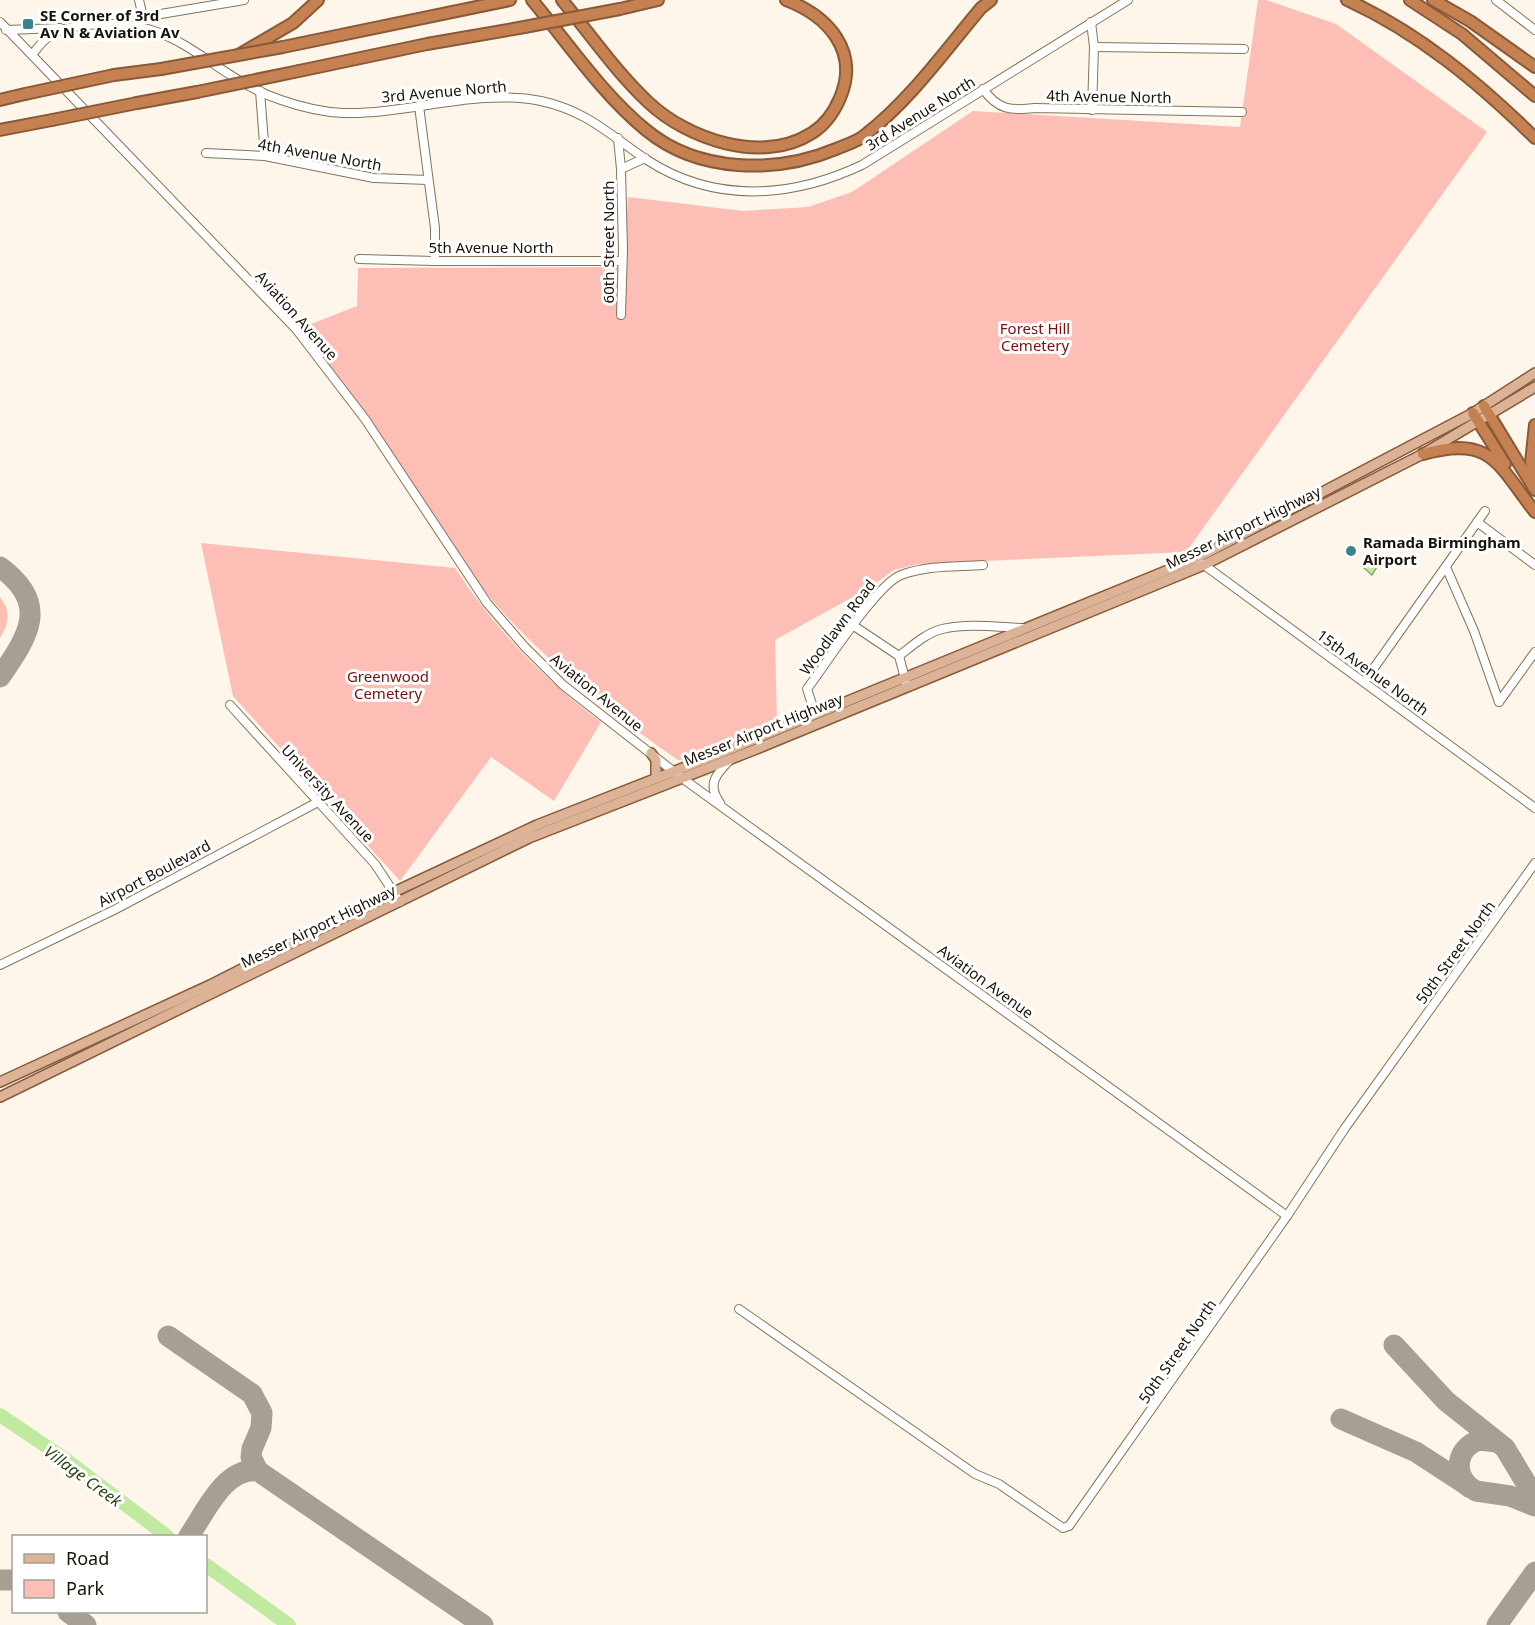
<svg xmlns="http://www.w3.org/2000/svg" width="1535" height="1625" font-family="'Noto Sans',sans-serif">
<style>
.green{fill:#fcbeb5}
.water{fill:#c0eaa0;stroke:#8ea972;stroke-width:1.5}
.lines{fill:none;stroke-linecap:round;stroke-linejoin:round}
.river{stroke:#c0eaa0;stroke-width:14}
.taxiway{stroke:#a69f94;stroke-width:21}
.minor-casing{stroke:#857457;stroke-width:10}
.major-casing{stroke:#885a38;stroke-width:12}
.highway-casing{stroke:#885a38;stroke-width:14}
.minor{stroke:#fff;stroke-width:8}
.major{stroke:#dcb397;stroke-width:9}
.highway{stroke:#c58152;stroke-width:10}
.highway-bridge-casing{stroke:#885a38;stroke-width:14;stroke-linecap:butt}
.highway-bridge{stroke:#c58152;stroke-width:10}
.poi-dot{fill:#3c828e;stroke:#fff;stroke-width:2}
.labels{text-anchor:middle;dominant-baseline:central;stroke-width:6;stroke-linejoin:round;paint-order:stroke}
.poi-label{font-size:15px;font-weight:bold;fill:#181207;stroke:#fff;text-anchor:start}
.street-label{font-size:15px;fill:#181207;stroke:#fff}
.park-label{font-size:15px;fill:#77100c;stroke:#fff}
.water-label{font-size:16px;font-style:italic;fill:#2a4411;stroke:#fff}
</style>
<rect width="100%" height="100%" fill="#fef6ea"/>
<g class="green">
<path d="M1258,0H1266L1336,24L1487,132L1186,552L918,564L894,570L869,588L775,640L777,723L690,762L678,760C610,713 546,662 492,600C469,573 450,540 430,510C389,448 348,386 301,328L357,306L358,268L624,267L628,197L743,211L808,207L852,192L973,111L1240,127Z"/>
<path d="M201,543L455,568C494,628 544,680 601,722L554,801L491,757L400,881L233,696Z"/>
<path d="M0,597C11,611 9,623 0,638Z"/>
</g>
<polygon class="water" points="1374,557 1380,562 1372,575 1364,568"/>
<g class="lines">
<g class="river">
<polyline points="0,1415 65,1459 167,1536"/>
<polyline points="206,1565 289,1625"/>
</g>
<g class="taxiway">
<path d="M0,567C50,604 29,635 0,677"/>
<polyline points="168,1336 252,1394 262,1413 261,1428 252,1449 251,1457 258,1471"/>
<polyline points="1394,1345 1446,1401 1505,1448 1535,1498"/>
<polyline points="1341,1419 1416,1452 1476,1491 1510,1496 1535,1506"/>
<path d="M1469,1487C1453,1471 1457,1448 1479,1440L1497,1442"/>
<path d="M189,1536C205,1513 225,1466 258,1471L483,1625"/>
<polyline points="0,1580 14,1580"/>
<polyline points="68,1612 86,1625"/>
<polyline points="1497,1625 1535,1572"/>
</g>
<defs>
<g id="minor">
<polyline points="139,0 143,17"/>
<polyline points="1496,0 1535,30"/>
<polyline points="0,22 296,329 365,419 487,603 524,646 563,685 682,778 1287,1216"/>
<polyline points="1091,22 1094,47 1092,110"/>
<polyline points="140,26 143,17 244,0"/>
<polyline points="6,30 60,28"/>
<polyline points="1094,47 1244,49"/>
<path d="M32,55C49,31 59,28 88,25C180,14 206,75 281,100C301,107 322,112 343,113C408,115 476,88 541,101C587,111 610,135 647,160C715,204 792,198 862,165L1128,0"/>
<path d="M983,89C998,110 1011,111 1035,108L1242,112"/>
<polyline points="260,91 265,156"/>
<polyline points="419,106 435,228 435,261"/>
<polyline points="618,138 621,169"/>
<polyline points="206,153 265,156 374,178 428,180"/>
<polyline points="359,259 435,261 622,261"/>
<polyline points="621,315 623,249 621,169 645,158"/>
<polyline points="1477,522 1535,565"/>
<polyline points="1200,562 1535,808"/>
<polyline points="1446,567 1474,631 1499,702"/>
<polyline points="854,626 899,656 907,686"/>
<path d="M899,656C912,646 926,633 942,629C968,623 997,627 1022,628"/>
<polyline points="1364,682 1485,511"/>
<polyline points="1499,702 1535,652"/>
<polyline points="230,705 375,864 400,902"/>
<path d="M815,713L807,689C826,664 877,584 901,575C927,565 956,567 983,565"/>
<path d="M720,803C707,785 715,775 730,760"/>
<polyline points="0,965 114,910 318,802"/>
<polyline points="739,1309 975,1474 999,1484 1063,1528 1069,1526 1287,1216 1345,1128 1535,863"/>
</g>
<g id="major">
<polyline points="651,753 656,760 656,778"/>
<polyline points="0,1082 210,985 394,892 537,825 721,753 1195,559 1473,413 1535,373"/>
<polyline points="0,1097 529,838 754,750 1204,565 1423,454 1535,387"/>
</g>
<g id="highway">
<path d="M532,0C568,43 602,94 646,130C698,173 776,174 836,149C845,145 857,142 865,135C910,100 944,52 981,8L991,0"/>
<path d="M562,0C590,34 616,72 648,102C687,139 762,165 812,133C825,125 834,112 840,98C860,51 828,16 786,0"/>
<path d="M1347,0C1419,33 1479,83 1535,138"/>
<polyline points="1410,0 1462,34 1535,96"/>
<polyline points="1433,0 1470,21 1535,67"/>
<polyline points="620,9 658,0"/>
<polyline points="283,47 510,0"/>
<polyline points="240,54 293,23 318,0"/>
<polyline points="299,71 427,44 519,28"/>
<polyline points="114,75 161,69"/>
<polyline points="0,100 25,94"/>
<polyline points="137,103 197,92"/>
<polyline points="0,130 52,120"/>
<polyline points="1484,406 1535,490"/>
<polyline points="1473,413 1505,464"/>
<path d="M1423,454C1491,435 1497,463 1535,512"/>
<polyline points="1533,485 1531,462 1535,425"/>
</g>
</defs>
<use href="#minor" class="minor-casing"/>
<use href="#major" class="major-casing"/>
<use href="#highway" class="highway-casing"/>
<use href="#minor" class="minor"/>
<use href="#major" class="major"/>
<use href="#highway" class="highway"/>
<defs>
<g id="highway-bridge">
<polyline points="519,28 620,9"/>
<polyline points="161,69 283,47"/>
<polyline points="197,92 299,71"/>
<polyline points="25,94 114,75"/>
<polyline points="52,120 137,103"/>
</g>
</defs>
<use href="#highway-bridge" class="highway-bridge-casing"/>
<use href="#highway-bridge" class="highway-bridge"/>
</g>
<g class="poi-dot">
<rect x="22" y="18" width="12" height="12" rx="3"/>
<circle cx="1351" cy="551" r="6"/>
</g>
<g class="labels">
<g class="poi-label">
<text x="40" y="15">SE Corner of 3rd<tspan x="40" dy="17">Av N &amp; Aviation Av</tspan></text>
<text x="1363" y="542">Ramada Birmingham<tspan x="1363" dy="17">Airport</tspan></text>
</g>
<g class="street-label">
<text transform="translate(444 91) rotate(-5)">3rd Avenue North</text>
<text transform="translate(1109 96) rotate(1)">4th Avenue North</text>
<text transform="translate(920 113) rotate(-32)">3rd Avenue North</text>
<text transform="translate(320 154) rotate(10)">4th Avenue North</text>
<text transform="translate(608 242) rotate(-90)">60th Street North</text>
<text x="491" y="247">5th Avenue North</text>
<text transform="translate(297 315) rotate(48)">Aviation Avenue</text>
<text transform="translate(1243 527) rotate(-26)">Messer Airport Highway</text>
<text transform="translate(837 627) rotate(-53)">Woodlawn Road</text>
<text transform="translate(1373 672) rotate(36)">15th Avenue North</text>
<text transform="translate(597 692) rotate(39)">Aviation Avenue</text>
<text transform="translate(763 729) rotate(-22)">Messer Airport Highway</text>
<text transform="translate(328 793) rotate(47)">University Avenue</text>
<text transform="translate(154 873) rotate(-28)">Airport Boulevard</text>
<text transform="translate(318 926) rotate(-26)">Messer Airport Highway</text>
<text transform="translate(1455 952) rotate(-54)">50th Street North</text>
<text transform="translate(986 981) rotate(36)">Aviation Avenue</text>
<text transform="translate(1177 1351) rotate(-55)">50th Street North</text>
</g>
<g class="park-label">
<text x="1035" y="328">Forest Hill<tspan x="1035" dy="17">Cemetery</tspan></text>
<text x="388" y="676">Greenwood<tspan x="388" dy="17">Cemetery</tspan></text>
</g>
<g class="water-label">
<text transform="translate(83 1476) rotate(36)">Village Creek</text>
</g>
</g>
<rect x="12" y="1535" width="195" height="78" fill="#ffffff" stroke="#a3a09c" stroke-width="1.5"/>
<rect x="24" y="1554" width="30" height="9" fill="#dcb397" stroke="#a3a09c" stroke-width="1.5"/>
<text x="66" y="1565" font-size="18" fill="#181207">Road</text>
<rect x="24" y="1580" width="30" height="18" fill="#fcbeb5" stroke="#a3a09c" stroke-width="1.5"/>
<text x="66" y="1595" font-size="18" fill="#181207">Park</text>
</svg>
